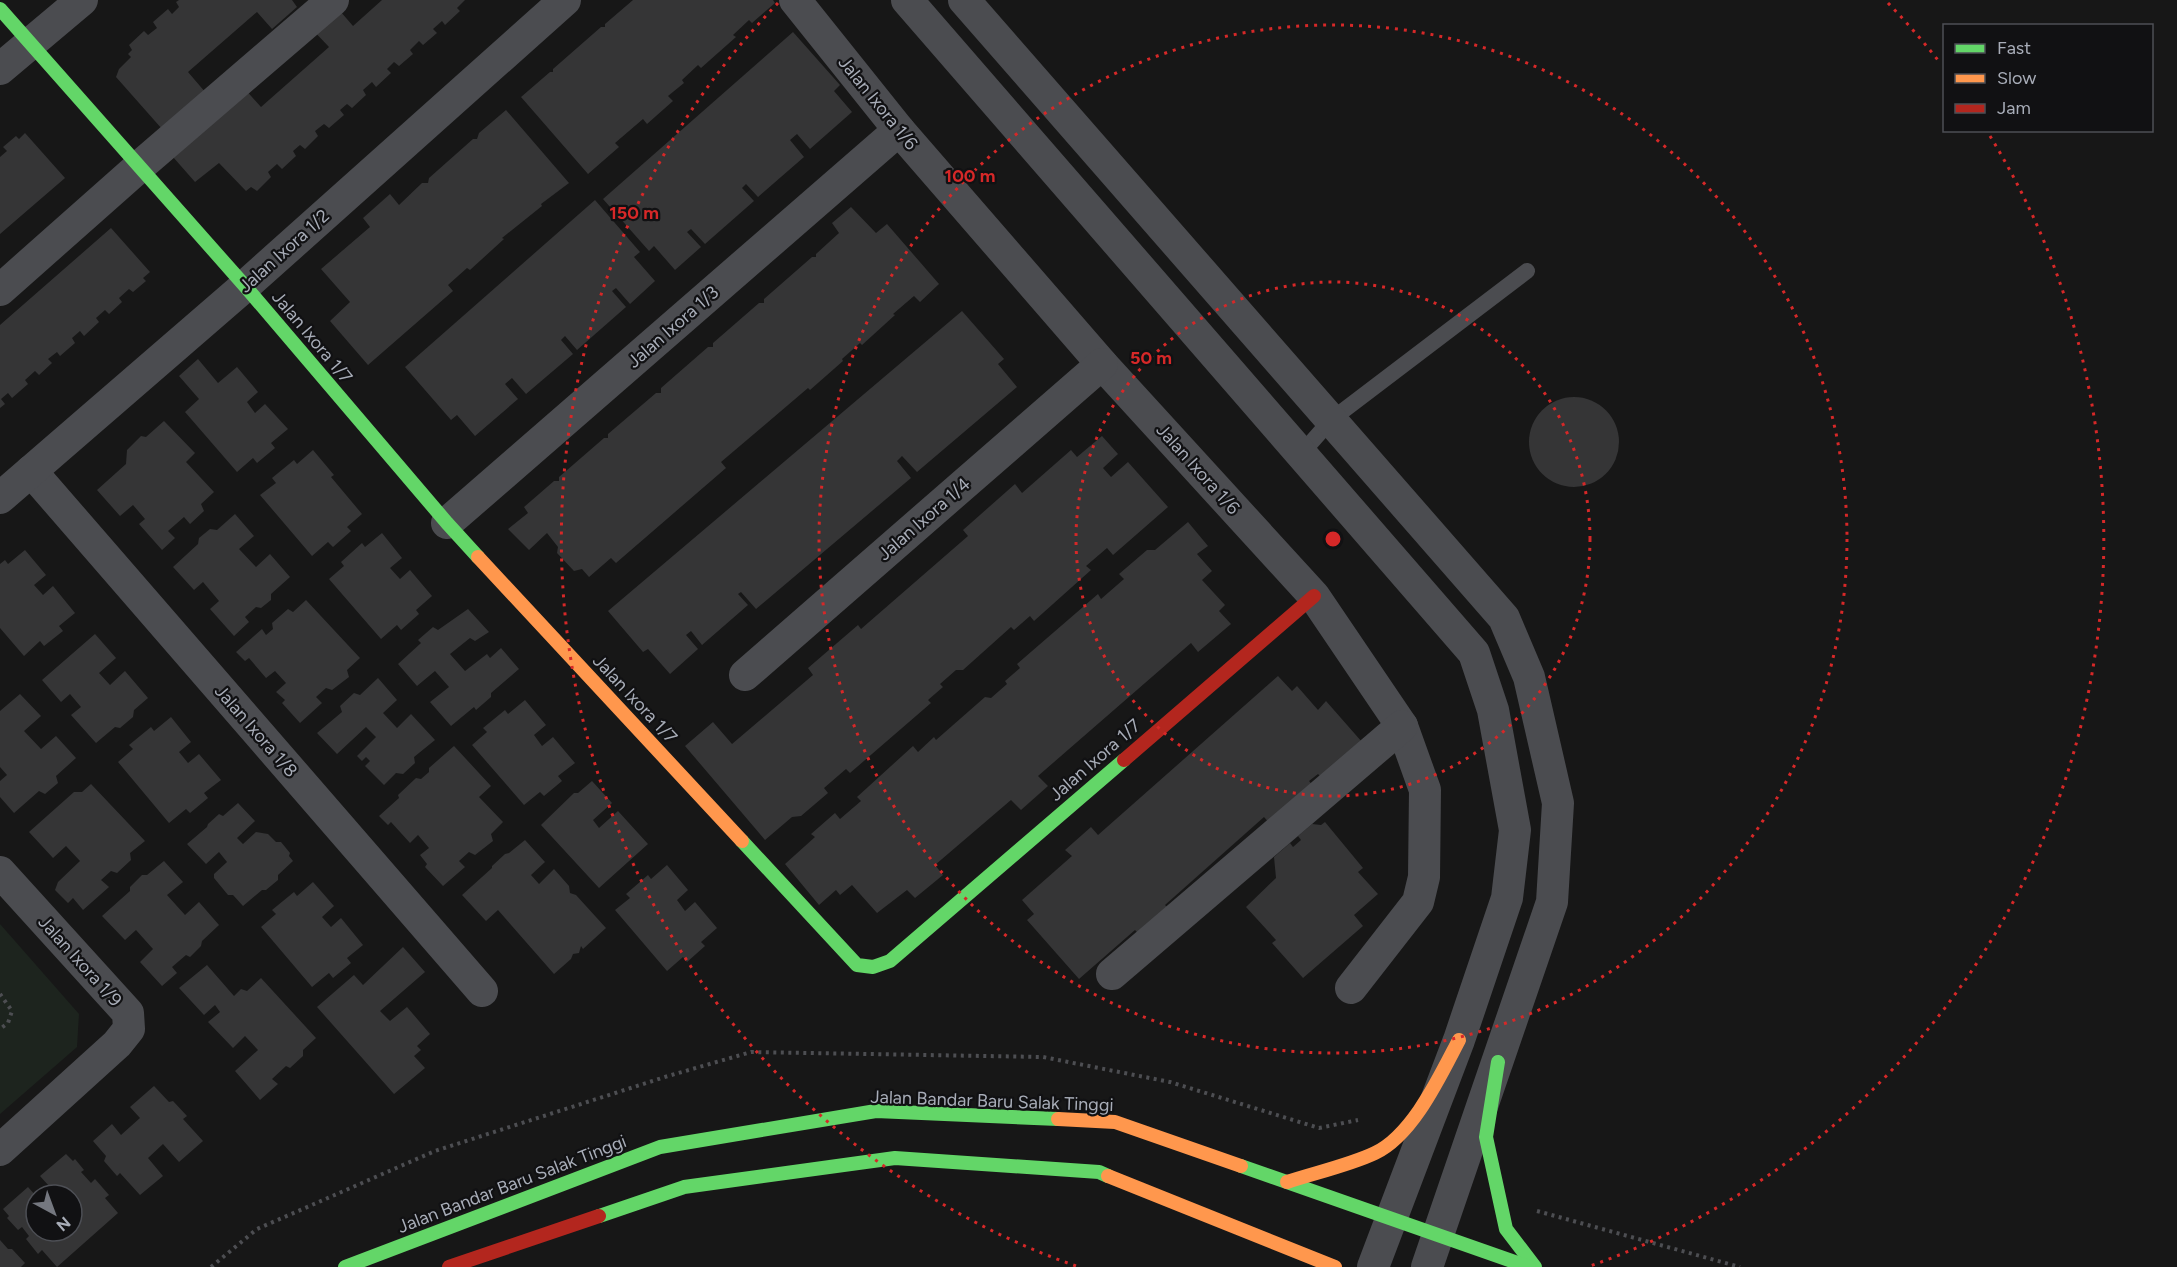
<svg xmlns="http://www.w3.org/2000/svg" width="2177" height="1267" font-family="Figtree,sans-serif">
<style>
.green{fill:#1d241e}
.building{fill:#353536}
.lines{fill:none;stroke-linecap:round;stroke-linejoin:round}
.path{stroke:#4d4e52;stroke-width:4;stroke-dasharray:3 4.5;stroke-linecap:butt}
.lane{stroke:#4b4c50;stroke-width:16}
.street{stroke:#4b4c50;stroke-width:32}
.fast{stroke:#63d668;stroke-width:14}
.slow{stroke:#ff974d;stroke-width:14}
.jam{stroke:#b3261e;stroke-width:14}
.ring{fill:none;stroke:#d62828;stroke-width:3;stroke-dasharray:3 6}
.labels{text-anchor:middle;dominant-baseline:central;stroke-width:4.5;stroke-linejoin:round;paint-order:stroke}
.street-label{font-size:18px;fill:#a8adb8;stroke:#111113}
.centre{fill:#d62828;stroke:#111113;stroke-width:3}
.ring-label{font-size:18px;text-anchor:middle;font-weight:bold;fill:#d62828;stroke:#111113;stroke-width:4.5;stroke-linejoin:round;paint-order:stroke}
</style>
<rect width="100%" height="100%" fill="#171717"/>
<polygon class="green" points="0,924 79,1014 77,1047 0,1114"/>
<g class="building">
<polygon points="179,0 292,0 297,7 272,29 257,12 188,72 206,93 162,129 116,77 119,69 131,57 128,54 132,50 129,45 144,31 148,35 157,28 153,22 168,9 172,14 179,7 176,2"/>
<polygon points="382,0 465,0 457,8 460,11 445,25 442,21 433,29 437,33 423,45 419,41 410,50 413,54 399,66 394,62 387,69 391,73 376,87 372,82 363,90 366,95 352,108 347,104 340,110 344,115 329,128 324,124 315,131 318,136 305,149 300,145 293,151 296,156 282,169 277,164 268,172 271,177 257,191 251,187 246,191 219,163 195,182 173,157 243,87 261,107 329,47 309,26 334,4 353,26"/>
<polygon points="633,0 773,0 775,3 752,23 749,20 733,35 736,37 701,68 698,65 682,80 684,83 668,96 673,101 647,124 643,119 615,143 619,147 588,174 521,97 550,72 553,72 553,69 601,27 605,27 605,24"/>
<polygon points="793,32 840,85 834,91 852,112 810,149 797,134 790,140 804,157 758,197 746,184 742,188 754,201 705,244 691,229 687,232 701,247 675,270 654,246 649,251 603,199"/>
<polygon points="506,110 569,183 541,204 542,206 502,238 504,239 470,270 467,268 448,285 453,291 368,365 330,321 350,302 321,269 370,227 363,218 390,194 399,205 422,183 428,183 429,178 473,139 477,139 479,133"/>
<polygon points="25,133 65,178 0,234 0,157 7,151 3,147 16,136 19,139"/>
<polygon points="595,200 640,252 634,257 655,281 630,304 616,288 612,291 626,307 577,350 565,336 561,340 573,354 526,394 512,378 505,384 518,399 475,436 457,415 451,420 405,367"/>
<polygon points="851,207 876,233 887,224 939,284 920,302 914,296 893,314 895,315 862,345 860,343 842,359 843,361 810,390 808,388 721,462 726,468 616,563 611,558 589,577 582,569 574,571 557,553 558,547 547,533 529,550 508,529 528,513 524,507 554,481 559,481 559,477 604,438 608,438 608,434 656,393 661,393 661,388 708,347 713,347 713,343 759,303 764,303 764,299 812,257 816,257 816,254 839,233 832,223"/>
<polygon points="111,228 150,272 143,278 146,281 133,292 129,289 119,298 122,302 109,314 105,310 96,318 99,322 84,336 80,331 72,338 75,343 60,356 57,352 48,359 52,363 39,375 35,371 25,380 28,384 12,398 8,393 1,399 5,404 0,408 0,325"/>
<polygon points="962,311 1004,359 998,364 1017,387 917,472 902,456 897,461 911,478 756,609 741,592 738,594 748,605 702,645 691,631 686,635 698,649 670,674 648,649 643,652 608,611"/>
<polygon points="198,359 218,383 237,367 258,392 247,402 255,413 265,404 288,429 271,443 275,448 257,463 253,458 237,472 185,412 199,399 179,376"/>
<circle cx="1574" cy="442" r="45"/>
<polygon points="164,421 195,453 186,462 214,492 201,504 204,511 190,524 184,517 168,531 175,538 162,550 139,524 145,519 133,505 120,516 97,490 126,464 127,450 141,436 146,437"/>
<polygon points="1102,436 1118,454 1103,468 1111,477 1128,462 1168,507 1113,555 1107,548 1086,566 1091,570 1034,621 1030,616 1014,630 1011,627 963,670 956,670 940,684 943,687 928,700 931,703 850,773 846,769 824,788 828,793 801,816 792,817 765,840 685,746 713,722 732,744 813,675 808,668 858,625 861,629 968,536 963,530 1015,484 1022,493 1071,450 1077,457"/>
<polygon points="313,450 334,475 331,477 362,514 347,527 351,531 333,547 328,542 312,556 260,495 276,483 272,478 294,460 297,464"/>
<polygon points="235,514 254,536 239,549 256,567 270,554 290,577 271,594 271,600 261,608 256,607 245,617 249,622 234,636 210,609 219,601 203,582 194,590 173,567 198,544 199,538 210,529 217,530"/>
<polygon points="1188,522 1208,546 1197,554 1212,571 1202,580 1225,605 1219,611 1231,624 1198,652 1191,643 1038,776 1048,786 1021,810 1011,800 935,865 943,875 915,898 907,890 877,913 852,885 840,895 836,890 819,905 785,864 815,837 811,834 835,813 840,819 861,801 857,797 913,746 918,752 934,737 936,740 985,697 991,698 1007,684 1005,681 1020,668 1017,664 1098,594 1101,599 1124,579 1119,574 1147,550 1155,550"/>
<polygon points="382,533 402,558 390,568 400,579 410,570 432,596 416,610 419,614 401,630 397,625 381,639 329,579 344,566 341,562 362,543 365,547"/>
<polygon points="25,550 46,575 34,585 43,595 53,586 75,613 59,626 63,631 44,646 40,641 24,656 0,628 0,564 5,560 8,564"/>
<polygon points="306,600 360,658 347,670 349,677 332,690 326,688 316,697 322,703 300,723 282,703 285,700 276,692 286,683 275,671 266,678 249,658 245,661 236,652 262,629 266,635 273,629 272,623 288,609 293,612"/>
<polygon points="468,609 489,632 475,641 470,638 450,654 465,671 487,654 490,658 501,648 519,669 491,693 491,697 476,710 474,707 451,726 430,702 449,687 435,671 417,686 398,664 421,643 418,640 433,627 438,630"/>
<polygon points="95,634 116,658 99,673 110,685 125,671 148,698 134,710 133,717 120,728 115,727 96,743 71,715 81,707 70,694 61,702 42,680"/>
<polygon points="1278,676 1292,691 1297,686 1318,710 1326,701 1362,742 1322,778 1318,774 1309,781 1314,787 1271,825 1264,817 1165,905 1169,909 1140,935 1135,930 1079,979 1027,920 1034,914 1022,900 1072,856 1065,850 1091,827 1098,835"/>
<polygon points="378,678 397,700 383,713 397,728 411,714 435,740 414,757 415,763 403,774 396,773 384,785 365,766 370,761 366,757 362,761 357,756 376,737 366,727 337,754 317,733 342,712 340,706 354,693 360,695"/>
<polygon points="20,694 41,716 24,731 41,749 56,736 76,758 56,776 58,783 45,794 39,791 14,813 0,797 0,781 7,775 0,767 0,711"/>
<polygon points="525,700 546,725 534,735 542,746 553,737 575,763 558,776 562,781 544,796 540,792 524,805 472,745 487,732 483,728 505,710 508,714"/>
<polygon points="171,717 191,742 179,752 188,763 199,754 221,780 204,793 208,798 190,813 186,809 169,823 118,762 133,749 129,745 151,727 154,731"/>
<polygon points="454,746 491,786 479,797 503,822 491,834 493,841 475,855 469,852 459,861 465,867 443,886 425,867 427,864 420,855 429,848 418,835 410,843 391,822 388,825 379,816 399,798 398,795 416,778 421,779 429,772 429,768"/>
<polygon points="592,781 612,803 593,820 599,828 618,811 648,844 599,888 541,825 574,793 578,793"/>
<polygon points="91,784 145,841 130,853 131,860 117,873 111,871 101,880 109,887 83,910 73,898 68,903 55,890 58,882 80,861 66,846 53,858 29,832 74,792 82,792"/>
<polygon points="238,803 255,821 237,838 243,844 256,832 268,834 276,842 281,842 290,853 289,856 293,861 278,875 278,880 266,890 262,890 243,906 233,895 228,895 214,878 214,874 227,862 219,852 206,864 187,844 207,827 208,824 219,814 223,816"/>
<polygon points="1325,822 1363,868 1358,872 1378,894 1354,915 1363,926 1303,978 1272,943 1276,940 1246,907 1276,878 1274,857 1290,843 1293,847 1301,840 1298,836 1312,824 1321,825"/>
<polygon points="525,840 545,862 531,875 539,884 554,869 569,886 570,893 576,895 606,928 583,949 581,946 579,953 573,954 571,959 554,974 498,910 486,921 462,895 492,868 492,866 505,854 509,853"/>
<polygon points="164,861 183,882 167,895 185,915 199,902 219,925 202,941 201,946 190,957 186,955 172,967 177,973 162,986 140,962 153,949 136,930 125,940 102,916 130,891 130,887 142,875 147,875"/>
<polygon points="667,865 688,890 677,900 685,911 695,902 717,928 701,942 705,946 687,962 683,957 667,971 615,910 630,898 626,894 648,875 651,879"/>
<polygon points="313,882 334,906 322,917 331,927 341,918 363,945 347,958 351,963 333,978 329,973 312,987 261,927 276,914 272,910 294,892 297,896"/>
<polygon points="403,947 425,972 380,1011 390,1021 407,1007 430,1034 417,1046 421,1050 414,1056 425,1068 394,1094 317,1007 354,975 363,985"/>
<polygon points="207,965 234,996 241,989 247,991 261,978 316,1038 303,1050 303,1056 290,1068 286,1066 272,1079 278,1084 260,1100 235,1071 258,1050 245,1036 233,1048 208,1022 220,1012 215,1005 204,1015 179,988"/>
<polygon points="154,1086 169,1102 173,1101 187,1116 183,1119 203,1141 179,1162 163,1144 148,1158 163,1176 140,1195 120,1173 117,1176 104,1161 106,1156 93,1141 112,1124 121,1135 140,1118 130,1107"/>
<polygon points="66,1154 73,1161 75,1159 84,1170 81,1172 91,1183 95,1179 109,1195 105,1198 118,1213 57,1267 42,1250 38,1254 26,1239 29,1236 22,1227 18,1230 7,1218 9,1216 3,1209 28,1187 36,1196 36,1231 72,1231 72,1195 38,1195 49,1186 40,1176"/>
<polygon points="0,1240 8,1249 12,1249 25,1263 21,1267 0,1267"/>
</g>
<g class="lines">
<g class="path">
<polyline points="0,994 12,1011 8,1023 0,1029"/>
<polyline points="1537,1211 1740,1267"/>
<polyline points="211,1267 257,1229 435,1151 668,1076 751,1052 1043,1057 1170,1082 1319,1128 1358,1120"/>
</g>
<polyline class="lane" points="1301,454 1331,420 1527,271"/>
<g class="street">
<polyline points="795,0 899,130 1102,364 1314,596 1402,726 1425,790 1424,877 1418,902 1351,988"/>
<polyline points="907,0 1474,653 1493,710 1515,830 1507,898 1459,1040 1373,1267"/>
<polyline points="964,0 1504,618 1529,677 1558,803 1552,902 1427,1267"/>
<polyline points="0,69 82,0"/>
<polyline points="0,290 140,166 333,0"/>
<polyline points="31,471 482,991"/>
<polyline points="0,498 245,286 565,0"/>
<polyline points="447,523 899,130"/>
<polyline points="745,675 1102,364"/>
<polyline points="0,872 128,1013 129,1029 117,1044 0,1150"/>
<polyline points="1112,974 1402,726"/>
</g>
<g class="fast">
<polyline points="0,9 245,286 447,523 478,557"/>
<polyline points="742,841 857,965 873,967 890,961 1124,760"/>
<polyline points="1498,1062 1486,1137 1506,1229 1535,1267"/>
<polyline points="1241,1166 1529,1267"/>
<polyline points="599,1216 684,1187 895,1158 1099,1172 1108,1176"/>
<polyline points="345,1267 660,1147 876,1111 1058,1119"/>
</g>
<g class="slow">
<polyline points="478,557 742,841"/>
<polyline points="1058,1119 1115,1122 1241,1166"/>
<polyline points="1108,1176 1335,1267"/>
<path d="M1287,1182C1314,1173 1350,1165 1375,1153C1413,1135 1440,1076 1459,1040"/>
</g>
<g class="jam">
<polyline points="1124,760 1314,596"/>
<polyline points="449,1267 599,1216"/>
</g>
</g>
<g class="ring">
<circle cx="1333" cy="539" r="257"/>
<circle cx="1333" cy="539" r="514"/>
<path d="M1076 1266A771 771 0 0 1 778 3M1888 3A771 771 0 0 1 1941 64M1990 136A771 771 0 0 1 1590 1266"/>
</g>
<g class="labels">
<g class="street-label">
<text transform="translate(878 103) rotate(51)">Jalan Ixora 1/6</text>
<text transform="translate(284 251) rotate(-42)">Jalan Ixora 1/2</text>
<text transform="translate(673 327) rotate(-41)">Jalan Ixora 1/3</text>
<text transform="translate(312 337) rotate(50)">Jalan Ixora 1/7</text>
<text transform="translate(1198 469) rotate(48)">Jalan Ixora 1/6</text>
<text transform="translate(924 519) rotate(-41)">Jalan Ixora 1/4</text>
<text transform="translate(635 699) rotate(47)">Jalan Ixora 1/7</text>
<text transform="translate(256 731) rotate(49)">Jalan Ixora 1/8</text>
<text transform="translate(1095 760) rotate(-41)">Jalan Ixora 1/7</text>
<text transform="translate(80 961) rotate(48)">Jalan Ixora 1/9</text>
<text transform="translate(992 1101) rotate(2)">Jalan Bandar Baru Salak Tinggi</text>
<text transform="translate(512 1184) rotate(-21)">Jalan Bandar Baru Salak Tinggi</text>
</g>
</g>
<circle cx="1333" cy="539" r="9" class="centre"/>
<g class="ring-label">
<text x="970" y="182">100 m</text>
<text x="634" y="219">150 m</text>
<text x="1151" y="364">50 m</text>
</g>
<rect x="1943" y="24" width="210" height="108" fill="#111113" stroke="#4d4f55" stroke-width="1.5"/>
<rect x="1955" y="44" width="30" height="9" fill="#63d668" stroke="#4d4f55" stroke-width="1.5"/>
<text x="1997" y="54" font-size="18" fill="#a8adb8">Fast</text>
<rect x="1955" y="74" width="30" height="9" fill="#ff974d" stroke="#4d4f55" stroke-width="1.5"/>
<text x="1997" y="84" font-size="18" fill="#a8adb8">Slow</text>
<rect x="1955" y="104" width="30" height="9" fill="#b3261e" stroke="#4d4f55" stroke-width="1.5"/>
<text x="1997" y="114" font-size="18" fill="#a8adb8">Jam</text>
<g transform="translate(54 1213) rotate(139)"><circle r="28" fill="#111113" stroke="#4d4f55" stroke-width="1.5"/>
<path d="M0-4.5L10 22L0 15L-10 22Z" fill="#757880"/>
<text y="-9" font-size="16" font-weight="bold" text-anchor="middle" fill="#a8adb8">N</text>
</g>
</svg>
